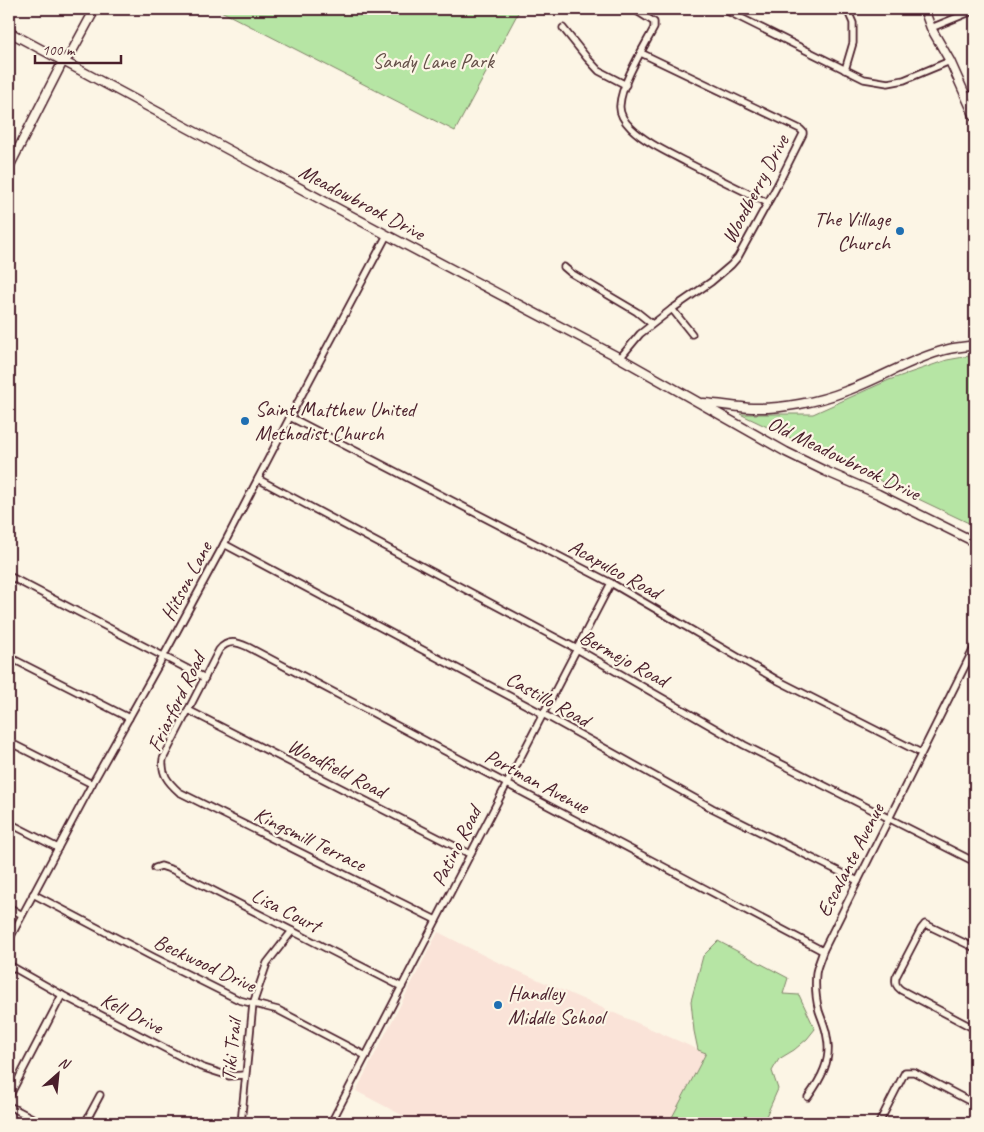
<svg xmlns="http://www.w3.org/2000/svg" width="984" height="1132" font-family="Caveat,sans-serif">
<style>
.built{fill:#fae3d8}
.green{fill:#b6e5a4;stroke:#808268}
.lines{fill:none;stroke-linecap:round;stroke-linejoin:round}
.street-casing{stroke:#4a1f2b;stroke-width:9}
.secondary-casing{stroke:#4a1f2b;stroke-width:11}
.street{stroke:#fcf5e5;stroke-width:5.5}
.secondary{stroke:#fcf5e5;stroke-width:8}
.poi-dot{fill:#1f6fb2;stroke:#fcf5e5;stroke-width:2}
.labels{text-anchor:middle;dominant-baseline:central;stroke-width:4.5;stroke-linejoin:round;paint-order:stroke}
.park-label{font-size:21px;fill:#655049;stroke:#fcf5e5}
.street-label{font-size:21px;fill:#4a1f2b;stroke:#fcf5e5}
.poi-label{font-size:21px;fill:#4a1f2b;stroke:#fcf5e5;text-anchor:start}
</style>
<rect width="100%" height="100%" fill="#fcf5e5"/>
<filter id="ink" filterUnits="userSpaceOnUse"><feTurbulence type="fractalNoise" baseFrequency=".02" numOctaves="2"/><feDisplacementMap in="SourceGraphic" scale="10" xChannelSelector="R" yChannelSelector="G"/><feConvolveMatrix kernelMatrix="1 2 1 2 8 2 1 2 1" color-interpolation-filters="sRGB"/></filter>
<g filter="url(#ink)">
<polygon class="built" points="438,932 493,960 706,1053 669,1123 417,1123 356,1091"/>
<g class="green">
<polygon points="217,9 520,9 455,131"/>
<polygon points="975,355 975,526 740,414 813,414 889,380 947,360"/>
<polygon points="718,941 788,978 783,994 799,995 815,1029 807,1039 794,1050 779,1059 772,1071 778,1089 763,1123 669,1123 706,1053 698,1050 694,1031 691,1001 703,956"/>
</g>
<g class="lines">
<defs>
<g id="street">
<path d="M635,9V10L654,22V28C644,47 621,84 620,105C619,114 625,122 631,128C645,142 669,153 686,162C713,176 741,190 768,203"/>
<polyline points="723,9 864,79 888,83 904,80 950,61"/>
<polyline points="563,28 587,58 599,71 626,85"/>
<polyline points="931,28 975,10"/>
<polyline points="845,70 853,43 853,23 847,9"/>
<polyline points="966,98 975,93"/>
<polyline points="564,267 571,273 637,312 652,324"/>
<polyline points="672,309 692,334"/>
<polyline points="620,358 640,334 672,309 711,282 731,265 738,257 778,184 803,134 803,132 800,129 641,53"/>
<polyline points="290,417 611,583 777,680 921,753"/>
<polyline points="258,479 577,649 744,745 975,862"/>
<polyline points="224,544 543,714 712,808 858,881"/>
<polyline points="9,576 205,678"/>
<polyline points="9,657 129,718"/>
<polyline points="188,710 470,854"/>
<polyline points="9,742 92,784"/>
<polyline points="9,823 58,848"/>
<polyline points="155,868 161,866 173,870 402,987"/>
<polyline points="33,894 153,957 239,1000 278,1010 366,1056"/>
<polyline points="9,907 22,915"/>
<path d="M436,920L179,792C168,782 161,774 163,759L219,650C228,639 237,642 248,647L823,951"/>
<polyline points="9,940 92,784 163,657 224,544 290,417 387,235"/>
<path d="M975,948L925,924L921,929L896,977C895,984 896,986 901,990L975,1029"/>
<polyline points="9,965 62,995 201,1067 229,1076 245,1075"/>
<polyline points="9,1097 62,995"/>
<path d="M808,1097C821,1079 832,1060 827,1037C826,1028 822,1020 819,1011C816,1000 815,985 816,973C817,966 821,958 823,951L975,646"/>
<polyline points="9,1106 42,1123"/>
<polyline points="85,1123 100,1095"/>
<polyline points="241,1123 253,1004 267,963 292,931"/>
<polyline points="331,1123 611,583"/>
<polyline points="879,1123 905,1072 914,1072 975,1104"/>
</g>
<g id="secondary">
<polyline points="924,9 931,28 950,61 975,117"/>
<polyline points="9,32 387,235 620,358 786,452 825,471 878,494 975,542"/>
<polyline points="9,167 59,69 63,61 70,55 95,9"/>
<path d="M703,403C719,404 736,407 752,408C782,409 818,402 846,391C880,379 910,359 945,350C955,347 965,347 975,345"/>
</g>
</defs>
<use href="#street" class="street-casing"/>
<use href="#secondary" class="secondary-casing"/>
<use href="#street" class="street"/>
<use href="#secondary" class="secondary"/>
</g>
</g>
<g class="poi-dot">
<circle cx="900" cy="231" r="5"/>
<circle cx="245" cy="421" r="5"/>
<circle cx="498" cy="1005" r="5"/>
</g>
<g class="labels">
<g class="park-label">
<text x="433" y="61">Sandy Lane Park</text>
</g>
<g class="street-label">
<text transform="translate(755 189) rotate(-62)">Woodberry Drive</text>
<text transform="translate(362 202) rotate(28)">Meadowbrook Drive</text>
<text transform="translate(844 458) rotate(26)">Old Meadowbrook Drive</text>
<text transform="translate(615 569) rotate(29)">Acapulco Road</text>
<text transform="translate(186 581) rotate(-62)">Hitson Lane</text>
<text transform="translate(624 658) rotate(29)">Bermejo Road</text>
<text transform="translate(548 699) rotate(29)">Castillo Road</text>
<text transform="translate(176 702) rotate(-64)">Friarford Road</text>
<text transform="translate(337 768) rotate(27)">Woodfield Road</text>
<text transform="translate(537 781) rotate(28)">Portman Avenue</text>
<text transform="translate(310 839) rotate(26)">Kingsmill Terrace</text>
<text transform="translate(456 846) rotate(-63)">Patino Road</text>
<text transform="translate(850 860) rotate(-63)">Escalante Avenue</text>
<text transform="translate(286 910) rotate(27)">Lisa Court</text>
<text transform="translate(205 963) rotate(25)">Beckwood Drive</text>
<text transform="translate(132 1013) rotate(27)">Kell Drive</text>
<text transform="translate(231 1050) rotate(-84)">Tiki Trail</text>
</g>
<g class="poi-label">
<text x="890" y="219" text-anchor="end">The Village<tspan x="890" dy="24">Church</tspan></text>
<text x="255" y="409">Saint Matthew United<tspan x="255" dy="24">Methodist Church</tspan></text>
<text x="508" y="993">Handley<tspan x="508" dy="24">Middle School</tspan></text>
</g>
</g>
<rect width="984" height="1132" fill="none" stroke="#fcf5e5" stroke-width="30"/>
<rect x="15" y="15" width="954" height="1102" fill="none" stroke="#4a1f2b" stroke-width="2" filter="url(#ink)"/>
<g transform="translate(58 1074) rotate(27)" stroke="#fcf5e5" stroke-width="4" paint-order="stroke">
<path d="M0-4L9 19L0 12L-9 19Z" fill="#4a1f2b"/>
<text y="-8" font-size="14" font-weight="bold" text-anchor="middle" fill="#4a1f2b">N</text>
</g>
<path d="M35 55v8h86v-8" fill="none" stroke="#4a1f2b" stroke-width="2.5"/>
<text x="42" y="55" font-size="15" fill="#4a1f2b" stroke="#fcf5e5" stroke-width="4" paint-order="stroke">100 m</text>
</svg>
